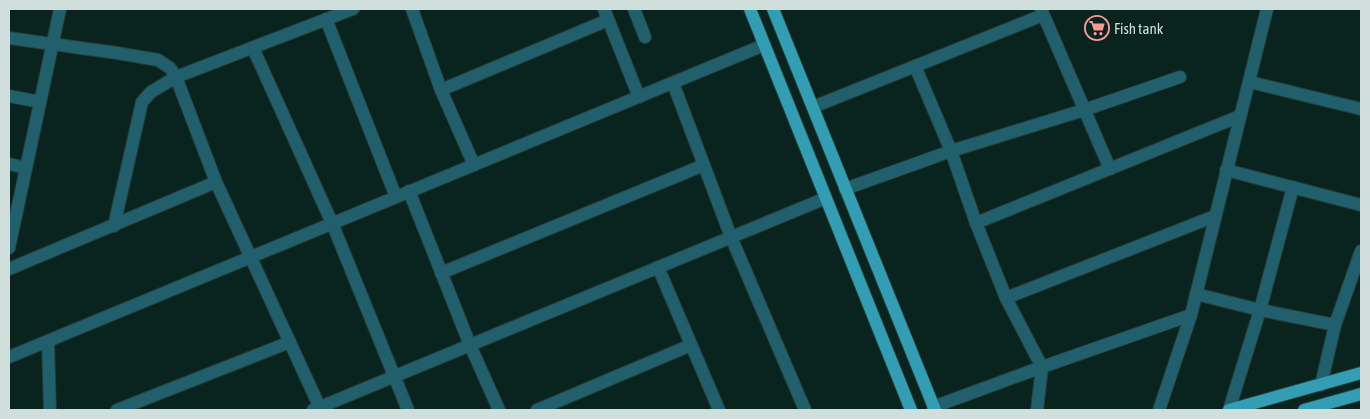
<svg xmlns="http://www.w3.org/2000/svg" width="1370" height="419" font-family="'Asap Condensed',sans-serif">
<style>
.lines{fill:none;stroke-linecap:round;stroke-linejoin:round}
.minor-casing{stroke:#253d39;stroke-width:14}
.major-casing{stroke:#253d39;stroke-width:14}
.minor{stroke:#225f6c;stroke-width:12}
.major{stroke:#339eb3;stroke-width:12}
.labels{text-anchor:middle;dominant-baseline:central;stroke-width:4;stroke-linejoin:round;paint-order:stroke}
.poi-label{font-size:15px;fill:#d0dfdc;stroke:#09231f;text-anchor:start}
</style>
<rect width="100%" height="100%" fill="#09231f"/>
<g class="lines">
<defs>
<g id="minor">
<polyline points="412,9 441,90 474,165"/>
<polyline points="604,9 639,97"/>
<polyline points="634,9 645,37"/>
<polyline points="1041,9 1110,169"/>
<polyline points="326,19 396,197"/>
<polyline points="9,38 117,53 158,60 170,68 176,77 216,182 321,410"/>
<polyline points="253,48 332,223 408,410"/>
<polyline points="915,66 951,151 976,223 1006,298 1042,367 1037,410"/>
<polyline points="1250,82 1361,109"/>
<polyline points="673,83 731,237 805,410"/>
<polyline points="441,90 608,20"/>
<polyline points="9,96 40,102"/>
<polyline points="813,107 1043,15"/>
<polyline points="9,164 26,168"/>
<polyline points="1226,170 1361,205"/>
<polyline points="845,189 951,151 1084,110 1180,77"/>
<polyline points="409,191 470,345 499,410"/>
<polyline points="976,223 1240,116"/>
<polyline points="114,226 142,102 151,92 176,77 353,9"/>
<polyline points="9,248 60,9"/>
<polyline points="658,267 719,410"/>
<polyline points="9,269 216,182"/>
<polyline points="441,273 704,165"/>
<polyline points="1196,294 1260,310 1335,325"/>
<polyline points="1006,298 1215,216"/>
<polyline points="48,342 50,410"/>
<polyline points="9,357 764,45"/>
<polyline points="1321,385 1335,325 1361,251"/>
<polyline points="933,407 1042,367 1191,315"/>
<polyline points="117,410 290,342"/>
<polyline points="313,410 826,198"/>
<polyline points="537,410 691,345"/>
<polyline points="1159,410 1191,315 1267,9"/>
<polyline points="1229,410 1260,310 1293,187"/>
</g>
<g id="major">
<polyline points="750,9 911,410"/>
<polyline points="773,9 935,410"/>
<polyline points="1229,410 1361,373"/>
<polyline points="1304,410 1361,394"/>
</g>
</defs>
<use href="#minor" class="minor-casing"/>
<use href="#major" class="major-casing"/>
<use href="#minor" class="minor"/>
<use href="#major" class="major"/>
</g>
<defs>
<symbol id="supermarket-ring" viewBox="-11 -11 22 22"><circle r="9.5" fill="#09231f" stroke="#f59b97" stroke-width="1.5"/><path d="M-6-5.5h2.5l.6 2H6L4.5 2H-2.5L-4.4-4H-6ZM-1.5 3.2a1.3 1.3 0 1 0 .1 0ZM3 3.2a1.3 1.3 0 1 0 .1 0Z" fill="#f59b97"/></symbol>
</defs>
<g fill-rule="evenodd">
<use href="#supermarket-ring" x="1083" y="14" width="28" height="28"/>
</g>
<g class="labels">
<g class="poi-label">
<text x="1114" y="28">Fish tank</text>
</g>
</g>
<rect width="1370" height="419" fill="none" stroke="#d0dfdc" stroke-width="20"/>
</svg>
